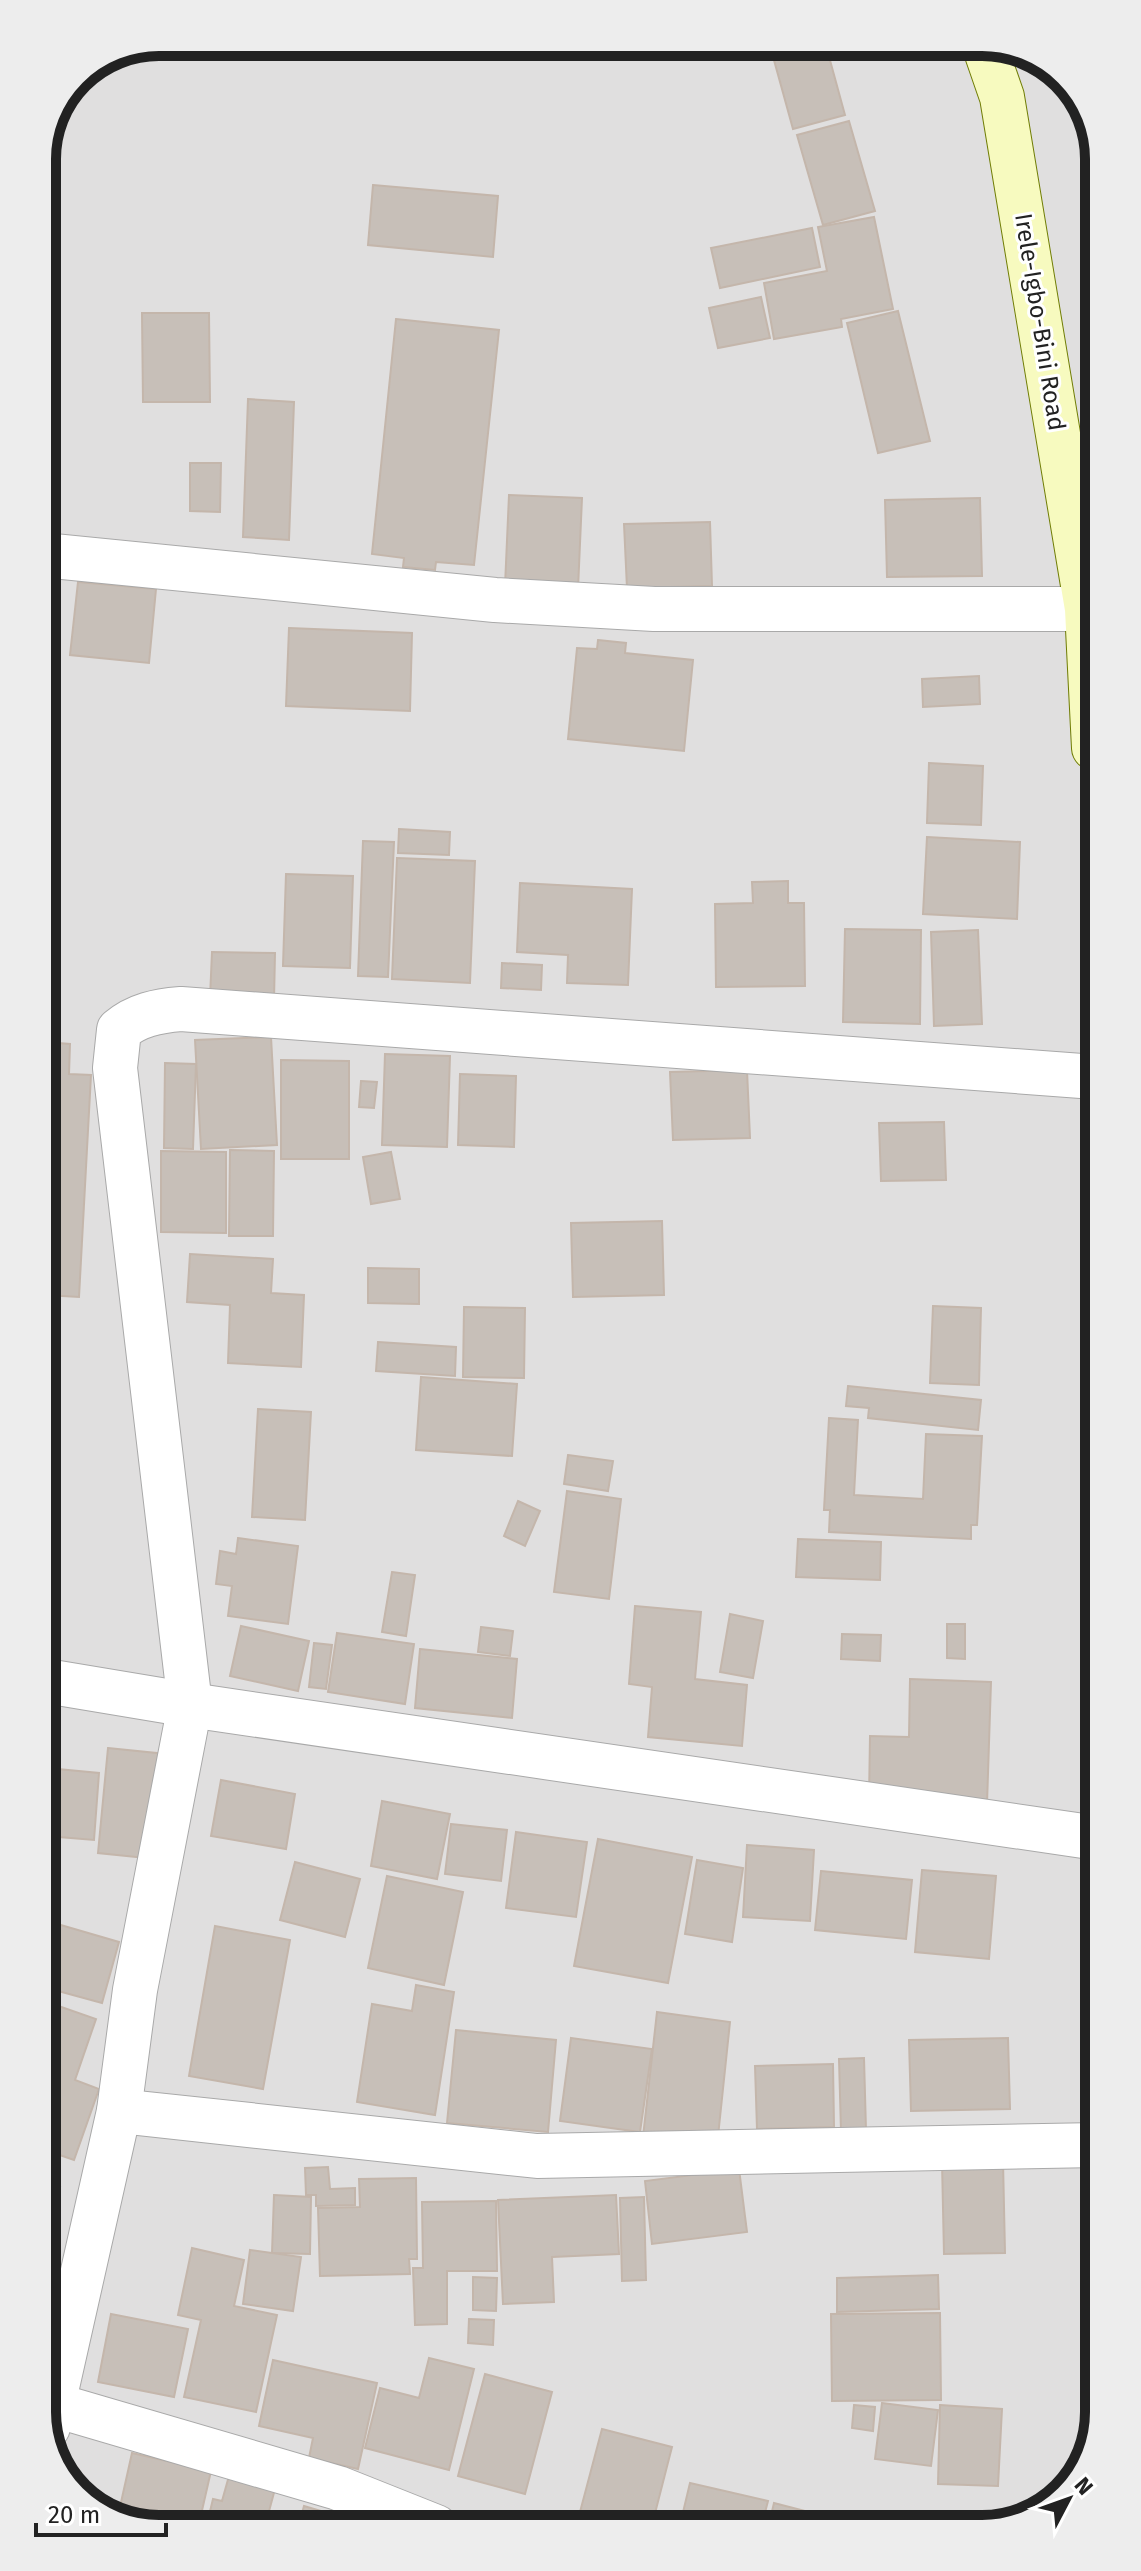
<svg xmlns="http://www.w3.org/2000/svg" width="1141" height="2571" font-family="'Fira Sans',sans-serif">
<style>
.residential{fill:#e0dfdf}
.building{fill:#c7bfb8;stroke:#c4b6ab;stroke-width:2}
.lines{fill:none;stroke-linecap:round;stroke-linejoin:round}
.street-casing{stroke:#a9a9a9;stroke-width:46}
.secondary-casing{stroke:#707d05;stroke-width:46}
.street{stroke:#fff;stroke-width:44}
.secondary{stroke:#f7fabf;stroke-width:44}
.labels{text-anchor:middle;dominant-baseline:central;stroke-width:6;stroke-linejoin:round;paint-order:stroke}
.street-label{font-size:24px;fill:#222;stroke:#fff}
.rim{fill:none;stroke:#222;stroke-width:10}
</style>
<rect width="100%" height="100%" fill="#f2efe9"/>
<polygon class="residential" points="159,42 990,42 1053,66 1093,121 1099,2413 1075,2483 1020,2523 151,2529 88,2505 48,2450 42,152 77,76"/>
<g class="building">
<polygon points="769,42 825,42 845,115 793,129"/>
<polygon points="849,121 875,211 823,225 797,135"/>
<polygon points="373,185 498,196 493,257 368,245"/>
<polygon points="874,217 893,309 841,319 842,327 774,339 764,283 827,271 818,227"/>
<polygon points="812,228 820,267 720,288 711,248"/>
<polygon points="761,297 770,338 718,348 709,308"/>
<polygon points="898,311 930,441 878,453 847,323"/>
<polygon points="142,313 209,313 210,402 143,402"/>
<polygon points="396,319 499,330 474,565 436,562 435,570 403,567 404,558 372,554"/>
<polygon points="248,399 294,402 289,540 243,537"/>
<polygon points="190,463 221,463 220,512 190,511"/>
<polygon points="509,495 582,498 578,589 505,586"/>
<polygon points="980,498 982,576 887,577 885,500"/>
<polygon points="710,522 712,586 627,588 624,524"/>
<polygon points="78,582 156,589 149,663 70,655"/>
<polygon points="289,628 412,633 410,711 286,706"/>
<polygon points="598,640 626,643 625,653 693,660 684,751 568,739 577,648 597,649"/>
<polygon points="979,676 980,704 923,707 922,679"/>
<polygon points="929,763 983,766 981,825 927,823"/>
<polygon points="399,829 450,832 449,855 398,853"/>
<polygon points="927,837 1020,842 1017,919 923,914"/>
<polygon points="363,841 394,842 388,977 358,976"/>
<polygon points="397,858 475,861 470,983 392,979"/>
<polygon points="286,874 353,876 350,968 283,966"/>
<polygon points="788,881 788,903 804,903 805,986 716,987 715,904 753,903 752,882"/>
<polygon points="520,883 632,889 628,985 567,983 568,955 517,952"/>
<polygon points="845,929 921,930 920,1024 843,1022"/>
<polygon points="978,930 982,1024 934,1026 931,932"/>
<polygon points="212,952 275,953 274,1000 210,998"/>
<polygon points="502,963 542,965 541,990 501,988"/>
<polygon points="271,1037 277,1145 201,1149 195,1040"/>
<polygon points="45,1042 70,1044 69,1074 91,1075 79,1297 45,1295"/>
<polygon points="385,1054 450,1056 447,1147 382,1145"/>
<polygon points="281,1060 349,1061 349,1159 281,1159"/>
<polygon points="165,1063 196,1064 193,1149 164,1148"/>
<polygon points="747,1070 750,1138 673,1140 670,1072"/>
<polygon points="460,1074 516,1076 514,1147 458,1145"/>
<polygon points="361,1081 377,1082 374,1108 359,1107"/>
<polygon points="944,1122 946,1180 881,1181 879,1123"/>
<polygon points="230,1150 274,1151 273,1236 229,1236"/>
<polygon points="161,1151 226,1152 226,1233 161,1232"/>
<polygon points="391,1152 400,1199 371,1204 363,1157"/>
<polygon points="662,1221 664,1295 573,1297 571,1223"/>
<polygon points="190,1254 273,1259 271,1293 304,1295 301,1367 228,1363 230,1305 187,1302"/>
<polygon points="368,1268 419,1269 419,1304 368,1303"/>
<polygon points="933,1306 981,1308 979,1385 930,1383"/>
<polygon points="464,1307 525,1308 524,1378 463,1377"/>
<polygon points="378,1342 456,1347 455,1376 376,1371"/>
<polygon points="421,1377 517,1384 512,1456 416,1450"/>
<polygon points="848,1386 981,1400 978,1430 868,1418 869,1408 846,1406"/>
<polygon points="258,1409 311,1412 305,1520 252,1517"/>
<polygon points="829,1418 858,1420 854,1495 923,1499 926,1434 982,1436 977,1525 971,1525 971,1539 829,1532 830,1510 824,1510"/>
<polygon points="568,1455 613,1461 608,1491 564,1484"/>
<polygon points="567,1491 621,1499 609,1599 554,1592"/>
<polygon points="518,1501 540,1511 525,1546 504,1536"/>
<polygon points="238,1538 298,1546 288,1624 228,1616 232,1586 216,1584 220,1551 236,1554"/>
<polygon points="798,1539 881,1542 880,1580 796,1577"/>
<polygon points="392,1572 415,1575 406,1636 382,1632"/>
<polygon points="635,1606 701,1612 695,1679 747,1685 742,1746 648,1737 652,1687 629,1684"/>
<polygon points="730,1614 763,1621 753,1678 720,1672"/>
<polygon points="947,1624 965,1624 965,1659 947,1658"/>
<polygon points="241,1626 309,1641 298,1691 230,1676"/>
<polygon points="481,1627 513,1631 510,1656 478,1652"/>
<polygon points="337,1633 414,1644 405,1704 328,1692"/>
<polygon points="842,1634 881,1635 880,1661 841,1659"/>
<polygon points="314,1643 332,1645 326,1689 309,1687"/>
<polygon points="420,1649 517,1659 512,1718 415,1708"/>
<polygon points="910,1679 991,1682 987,1804 869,1799 870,1736 909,1737"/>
<polygon points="108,1748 166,1754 155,1859 98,1853"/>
<polygon points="47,1768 99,1773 94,1840 47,1836"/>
<polygon points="221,1780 295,1794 286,1849 211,1836"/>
<polygon points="382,1801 450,1814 437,1879 371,1866"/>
<polygon points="451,1824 507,1830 501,1881 445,1874"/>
<polygon points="516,1832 587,1842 576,1917 506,1908"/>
<polygon points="598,1839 692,1857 668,1983 574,1966"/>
<polygon points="747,1845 814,1850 810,1921 743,1917"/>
<polygon points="697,1860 743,1868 732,1942 685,1934"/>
<polygon points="295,1862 360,1879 345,1937 280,1920"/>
<polygon points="922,1870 996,1876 989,1959 915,1952"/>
<polygon points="821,1871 912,1880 906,1939 815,1930"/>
<polygon points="387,1876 463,1892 444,1985 368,1968"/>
<polygon points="47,1921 119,1942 102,2003 47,1988"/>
<polygon points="215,1926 290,1940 263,2089 189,2076"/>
<polygon points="416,1985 454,1992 435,2115 357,2102 372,2004 412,2011"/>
<polygon points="47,2002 96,2019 75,2080 99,2089 74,2160 48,2151"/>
<polygon points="657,2012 730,2022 717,2146 643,2137"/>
<polygon points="456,2030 556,2040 548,2132 447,2123"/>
<polygon points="571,2038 652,2049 640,2132 560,2121"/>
<polygon points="1008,2038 1010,2109 911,2111 909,2040"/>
<polygon points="864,2058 866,2130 841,2131 839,2059"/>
<polygon points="833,2064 834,2127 757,2129 755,2066"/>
<polygon points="1003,2161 1005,2253 944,2254 942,2162"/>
<polygon points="328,2167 330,2189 355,2188 355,2205 316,2206 316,2195 306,2195 305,2168"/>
<polygon points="739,2169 747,2232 652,2244 645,2181"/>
<polygon points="416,2178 417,2259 409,2259 410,2274 320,2276 318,2208 360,2207 359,2179"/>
<polygon points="48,2183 60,2187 48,2226"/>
<polygon points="274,2195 311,2197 310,2254 272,2253"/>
<polygon points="616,2195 619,2254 552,2257 554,2302 503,2304 498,2200"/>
<polygon points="644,2197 646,2280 622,2281 620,2198"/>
<polygon points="496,2201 497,2271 447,2271 447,2324 415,2325 413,2268 423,2268 422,2202"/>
<polygon points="192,2248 244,2260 234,2306 277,2315 256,2412 184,2397 201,2320 178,2315"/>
<polygon points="250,2250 301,2257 293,2311 243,2304"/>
<polygon points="938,2275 939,2309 837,2312 837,2278"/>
<polygon points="473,2277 497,2278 496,2311 473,2310"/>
<polygon points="940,2313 941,2400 832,2401 831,2314"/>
<polygon points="111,2314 188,2329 174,2397 98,2382"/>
<polygon points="469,2319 494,2320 493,2345 468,2343"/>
<polygon points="429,2358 474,2369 449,2470 365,2448 380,2388 419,2398"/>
<polygon points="273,2360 377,2383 358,2469 309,2458 313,2438 259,2426"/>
<polygon points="485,2374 552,2392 525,2494 458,2476"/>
<polygon points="882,2403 938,2410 931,2466 875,2459"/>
<polygon points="854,2405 875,2407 873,2431 852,2428"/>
<polygon points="940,2405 1002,2409 998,2486 938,2484"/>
<polygon points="602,2429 672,2447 652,2525 630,2525 580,2512"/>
<polygon points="132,2453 211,2471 198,2528 151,2529 118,2516"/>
<polygon points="229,2476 275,2489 268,2515 291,2520 289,2528 206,2528 213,2499 222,2501"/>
<polygon points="690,2483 768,2501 762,2524 680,2525"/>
<polygon points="774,2503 855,2524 769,2524"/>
<polygon points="304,2506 375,2527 298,2528"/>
</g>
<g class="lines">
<defs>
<g id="street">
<polyline points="43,555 495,600 654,609 1087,609"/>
<polyline points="46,1681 190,1705 1097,1838"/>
<polyline points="119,2111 537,2156 1098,2145"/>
<polyline points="48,2403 338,2488 436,2527"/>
<path d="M48,2427L119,2111L135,1990L190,1705L115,1068L119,1030C137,1015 157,1011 181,1009L1095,1077"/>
</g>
<polyline id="secondary" points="983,42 1002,97 1087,609 1094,748"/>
</defs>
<use href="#street" class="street-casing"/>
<use href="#secondary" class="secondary-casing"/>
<use href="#street" class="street"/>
<use href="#secondary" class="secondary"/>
</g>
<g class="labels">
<g class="street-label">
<text transform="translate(1040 322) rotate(81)">Irele-Igbo-Bini Road</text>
</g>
</g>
<path d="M0 0H1141V2571H0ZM159 56H982A103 103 0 0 1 1085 159V2412A103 103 0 0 1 982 2515H159A103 103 0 0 1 56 2412V159A103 103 0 0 1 159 56Z" fill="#ededed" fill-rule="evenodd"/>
<path class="rim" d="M159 56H982A103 103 0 0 1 1085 159V2412A103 103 0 0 1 982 2515H159A103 103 0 0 1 56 2412V159A103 103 0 0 1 159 56Z"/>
<g transform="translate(1069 2499) rotate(49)" stroke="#ffffff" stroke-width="6" paint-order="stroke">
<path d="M0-6L14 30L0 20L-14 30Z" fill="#222222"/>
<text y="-12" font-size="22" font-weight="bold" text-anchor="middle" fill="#222222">N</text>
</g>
<path d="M36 2523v12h130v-12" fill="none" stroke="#222222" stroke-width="4"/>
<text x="48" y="2523" font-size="24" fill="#222222" stroke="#ffffff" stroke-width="6" paint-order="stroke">20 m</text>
</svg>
